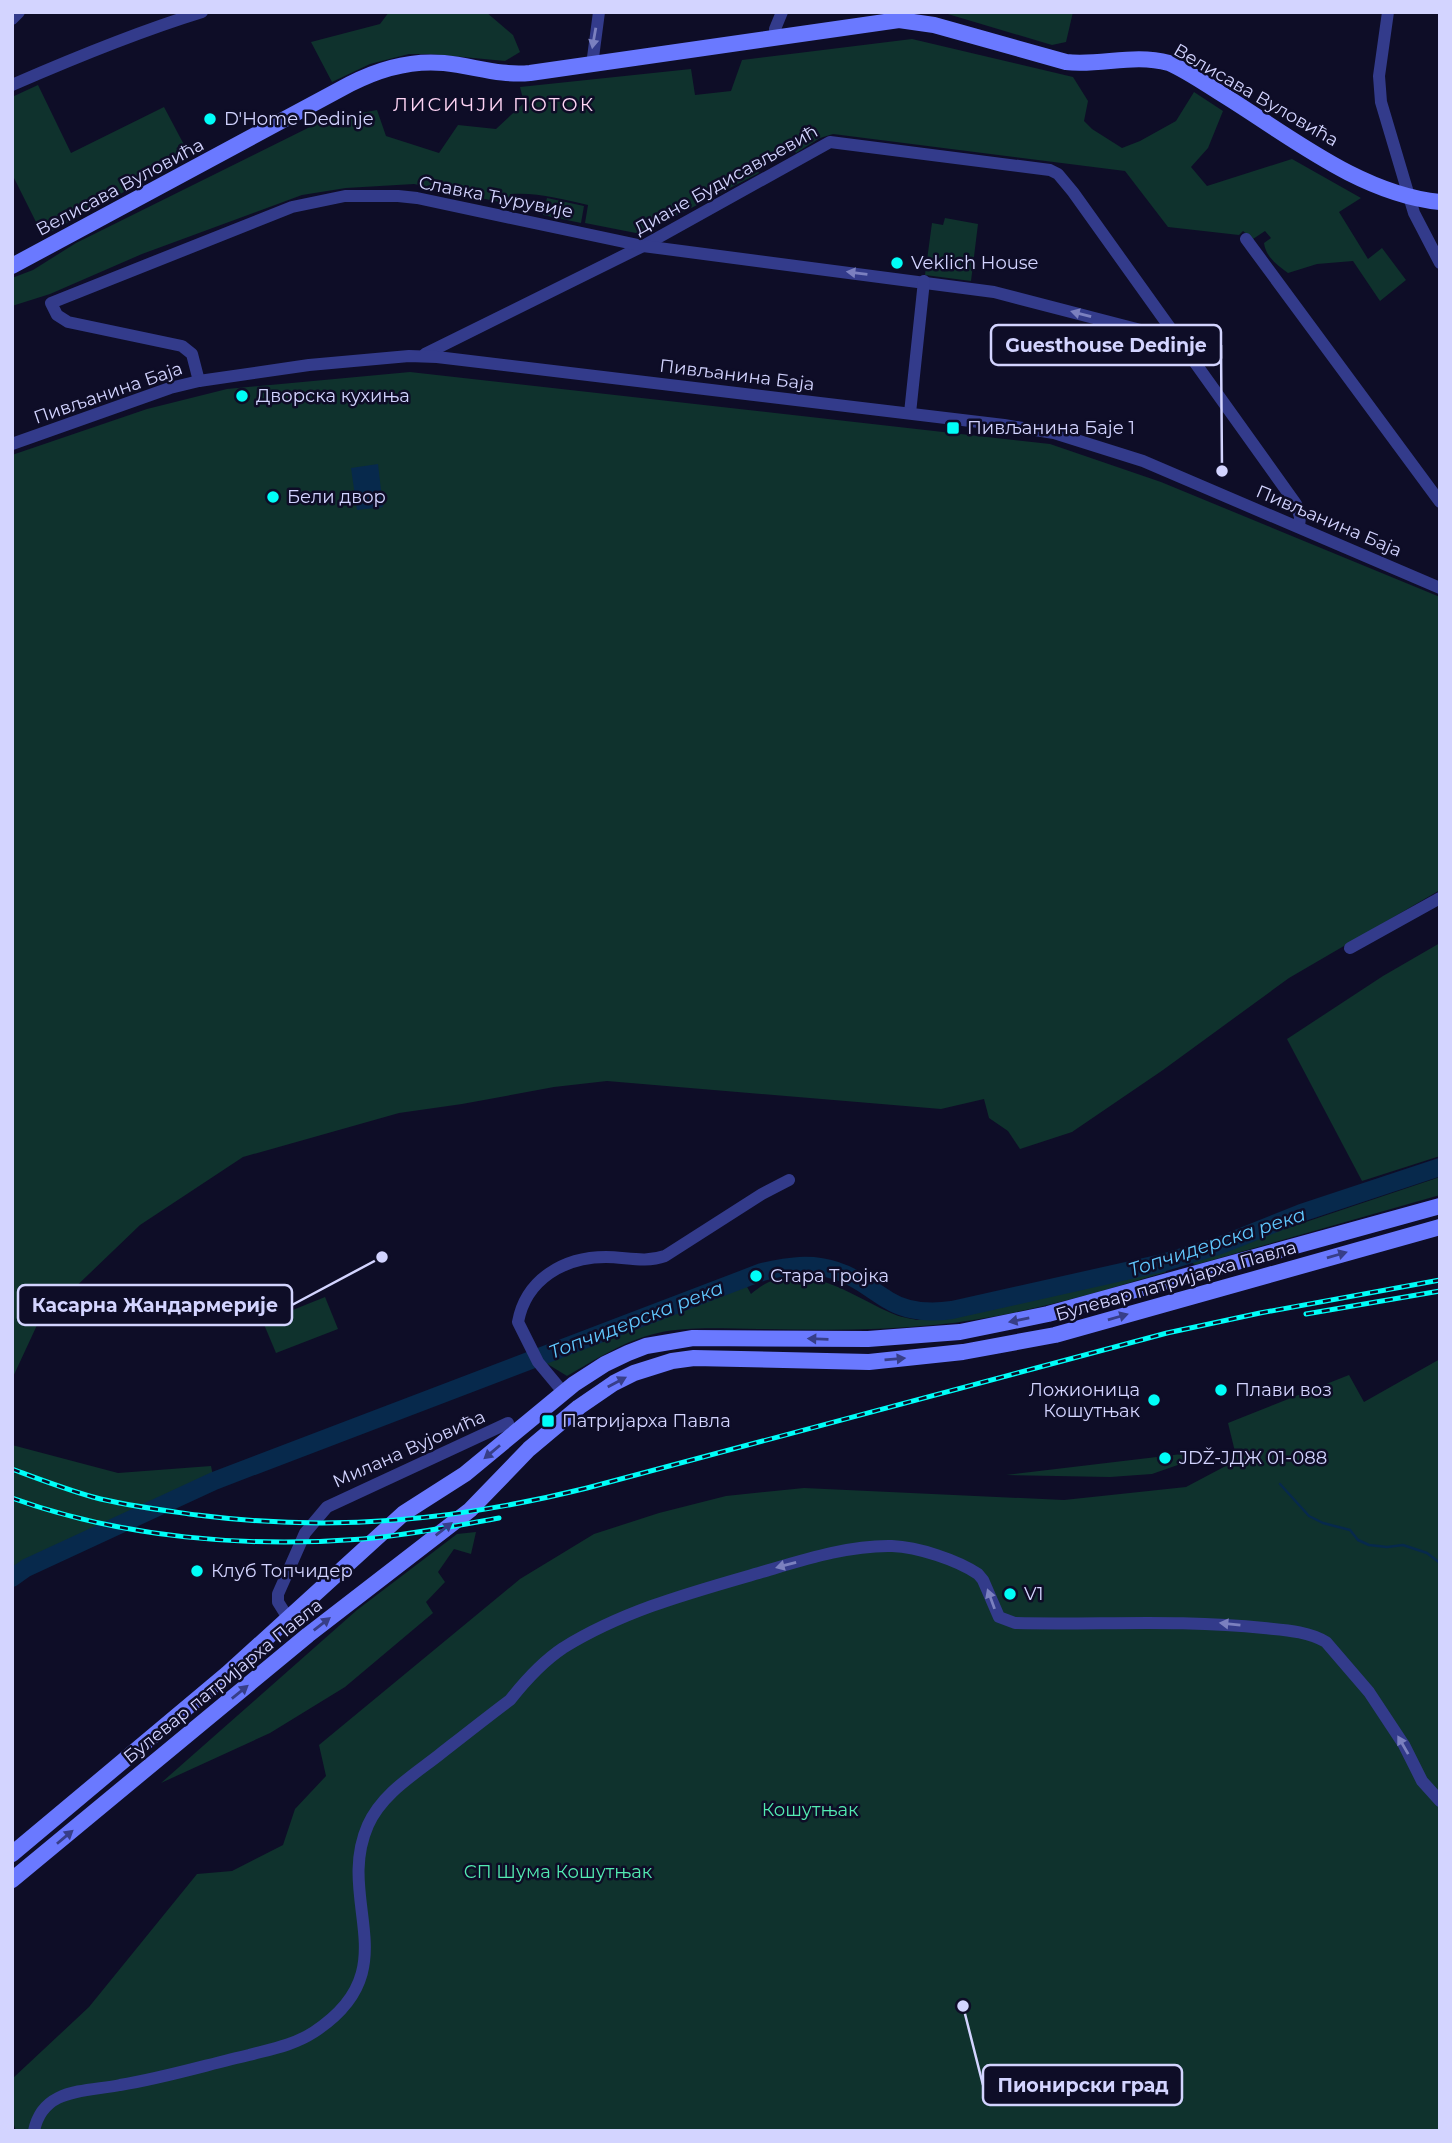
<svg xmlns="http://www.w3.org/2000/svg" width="1452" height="2143" font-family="Montserrat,sans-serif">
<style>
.green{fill:#0f322d}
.water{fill:#07294c}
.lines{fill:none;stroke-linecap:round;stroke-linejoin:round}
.stream{stroke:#07294c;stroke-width:2.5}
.river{stroke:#07294c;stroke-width:18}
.street{stroke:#333b8b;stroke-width:12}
.secondary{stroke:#6a79ff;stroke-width:16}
.rail-casing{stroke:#00fef8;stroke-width:5}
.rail{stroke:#0e0d27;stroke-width:2.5;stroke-dasharray:8;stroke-linecap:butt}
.oneway{fill:#7b80bf}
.oneway2{fill:#373e88}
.poi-dot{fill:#00fef8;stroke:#0e0d27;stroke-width:2.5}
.labels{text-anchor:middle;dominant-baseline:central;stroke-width:5;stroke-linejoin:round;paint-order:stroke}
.street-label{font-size:18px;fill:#d3d4ff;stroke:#0e0d27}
.poi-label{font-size:18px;fill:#d3d4ff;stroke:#0e0d27;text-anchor:start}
.park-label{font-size:18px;fill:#53ebb2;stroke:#0e0d27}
.neighbourhood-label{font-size:19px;letter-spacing:2px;fill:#ffd5f5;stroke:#0e0d27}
.water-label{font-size:19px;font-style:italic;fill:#61c9ff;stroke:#0e0d27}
.leader{fill:none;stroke:#d3d4ff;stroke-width:2.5}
.callout-dot{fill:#d3d4ff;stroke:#0e0d27;stroke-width:2.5}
.callout{fill:#0e0d27;stroke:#d3d4ff;stroke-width:2.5}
.callout-label{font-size:19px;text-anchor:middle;font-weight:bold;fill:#d3d4ff}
</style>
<rect width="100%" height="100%" fill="#0e0d27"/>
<g class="green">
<polygon points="389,12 486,12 513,35 520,52 505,61 431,54 409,54 370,64 332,82 311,42 380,24"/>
<polygon points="941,12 1073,12 1066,42 1052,45"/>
<path d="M912,39L1073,77L1088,101L1084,121L1092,129L1122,148L1140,141L1176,121L1194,92L1223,111L1208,148L1191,167L1207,186L1292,159L1361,198L1339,212L1368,259L1382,248L1406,280L1380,301L1353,261L1317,264L1288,273C1278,265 1266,258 1264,243L1271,238L1265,231L1253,239L1243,231L1239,235L1168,227L1125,171L833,134L820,138L796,153L791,146L755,166L759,173L641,234L585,223L588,205C562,199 537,192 510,194L509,204L414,184L346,188L302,195L142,254L50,294L12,306V278L33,270L76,243L324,120L377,110L386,136L439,153L458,125L496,129L524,103L520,87L691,69L695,95L731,91L742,60Z"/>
<polygon points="38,85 71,153 164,107 190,156 43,236 12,174 12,97"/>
<polygon points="547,198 584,206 581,223 543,215"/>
<polygon points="945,218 978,224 971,281 925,275 932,223 943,225"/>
<polygon points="410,372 1050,444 1161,482 1440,597 1440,890 1289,978 1163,1070 1072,1132 1020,1149 1008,1131 989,1118 984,1099 941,1109 607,1081 554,1087 462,1104 399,1113 243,1157 140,1225 38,1323 12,1379 12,455 147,409 227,389"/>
<polygon points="1440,943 1440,1156 1362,1181 1287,1039 1383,976"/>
<polygon points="1440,1177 1440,1195 1195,1265 1190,1261"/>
<path d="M1164,1266L1166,1272C1090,1295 1013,1317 934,1325C876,1331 817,1330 758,1329C725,1329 690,1326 658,1333C625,1340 595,1360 567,1376L541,1360L745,1283L751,1294C756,1290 762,1285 769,1282C809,1263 855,1297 891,1313C899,1317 908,1318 917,1320Z"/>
<polygon points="325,1297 338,1329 276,1353 263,1322"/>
<polygon points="1440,1359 1440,2131 16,2131 12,2119 12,2079 89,2007 197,1874 232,1871 283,1845 295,1809 326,1776 319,1745 520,1579 594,1534 659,1513 726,1496 804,1488 1064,1500 1186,1487 1237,1460 1228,1423 1349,1375 1364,1402"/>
<polygon points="12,1445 118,1473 211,1466 214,1481 26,1568 12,1578"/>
<polygon points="1182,1454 1192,1460 1152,1474 1110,1477 1006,1475"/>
<polygon points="476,1532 471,1554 454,1549 438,1572 445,1582 426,1602 433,1613 345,1687 270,1733 161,1783 357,1610 457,1534"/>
</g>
<polygon class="water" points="378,464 383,507 357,510 351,468"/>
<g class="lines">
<polyline class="stream" points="1280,1484 1309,1516 1323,1523 1350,1530 1358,1540 1369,1545 1387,1547 1403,1545 1427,1553 1440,1563"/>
<path class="river" d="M12,1578L26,1568L214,1481L762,1272C788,1266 811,1262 837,1271C857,1277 871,1290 888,1300C907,1312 931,1313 952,1310L1162,1263L1221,1245L1301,1213L1440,1167"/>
<g class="street">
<polyline points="1388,12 1379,76 1381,102 1414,213 1440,263"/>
<polyline points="12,19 19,12"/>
<polyline points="776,38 775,29 782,12"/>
<polyline points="592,65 599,12"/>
<path d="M12,85C74,58 137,32 202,12"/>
<polyline points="1246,239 1440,502"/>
<polyline points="425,354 643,246 830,142 1050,170 1058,174 1073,192 1296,504 1300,517 1299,527"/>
<polyline points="199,381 192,354 182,346 68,322 57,315 51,303 292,207 345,196 398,196 417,198 643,246 994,292 1156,334 1169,328"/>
<polyline points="910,413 924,281"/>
<polyline points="12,444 170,388 199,381 309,365 409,356 437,357 1004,425 1054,433 1143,461 1440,588"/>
<polyline points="1350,948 1440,898"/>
<path d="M563,1392L538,1362L518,1322C526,1279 564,1257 606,1257C626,1257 645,1263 665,1256L762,1194L789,1180"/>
<polyline points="288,1618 278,1602 278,1594 305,1533 327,1507 508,1423"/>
<path d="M34,2131C37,2116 44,2105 58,2098C76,2089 101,2089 120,2085C164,2078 206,2065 249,2055C272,2049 294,2045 314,2032C410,1969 334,1902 368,1825C382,1794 412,1776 439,1755C462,1737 486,1718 510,1700C525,1681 542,1662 563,1648C624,1610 693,1592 762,1572C803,1560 849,1545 892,1546C918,1547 957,1560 978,1574L983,1580L999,1617L1015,1623C1098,1625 1181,1619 1264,1628C1284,1630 1308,1631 1326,1642L1369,1692L1404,1745L1422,1781L1440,1801"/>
</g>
<g class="secondary">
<path d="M12,266L350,84C379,69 412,60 444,63C474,66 500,76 530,73L899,20L934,25L1066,62C1102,66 1133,53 1169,63C1189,72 1207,85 1225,96C1291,137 1361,194 1440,202"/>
<polyline points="12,1854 227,1674 404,1513 465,1474 574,1384 605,1364 628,1353 646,1346 693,1338 868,1339 960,1332 1048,1314 1440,1206"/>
<polyline points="12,1880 308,1635 470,1510 529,1449 579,1407 614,1383 634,1373 672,1361 694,1358 869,1362 963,1352 1055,1335 1440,1227"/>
</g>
<defs>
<g id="rail">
<polyline points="1306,1314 1440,1291"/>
<path d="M12,1469C39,1479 65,1489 93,1497C127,1506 162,1510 197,1515C333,1532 454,1521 587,1488L1167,1333L1260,1313L1440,1280"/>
<path d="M12,1498C123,1538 246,1548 363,1539C409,1535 454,1526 499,1518"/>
</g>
</defs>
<use href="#rail" class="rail-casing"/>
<use href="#rail" class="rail"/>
</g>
<defs><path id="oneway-solid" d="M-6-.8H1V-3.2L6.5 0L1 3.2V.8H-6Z" transform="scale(1.75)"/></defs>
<g class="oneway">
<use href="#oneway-solid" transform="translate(594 38) rotate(100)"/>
<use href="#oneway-solid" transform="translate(857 273) rotate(-173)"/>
<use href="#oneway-solid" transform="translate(1081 314) rotate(-165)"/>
<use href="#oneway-solid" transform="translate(786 1565) rotate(165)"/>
<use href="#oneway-solid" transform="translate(991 1599) rotate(-110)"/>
<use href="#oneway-solid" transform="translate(1230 1624) rotate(-174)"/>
<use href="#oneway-solid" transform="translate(1403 1745) rotate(-120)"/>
</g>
<g class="oneway2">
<use href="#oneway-solid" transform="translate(1337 1255) rotate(-16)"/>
<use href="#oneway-solid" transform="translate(1118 1317) rotate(-16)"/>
<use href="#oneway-solid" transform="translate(1019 1320) rotate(169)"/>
<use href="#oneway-solid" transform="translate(818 1339) rotate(-178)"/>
<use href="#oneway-solid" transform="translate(895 1359) rotate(-5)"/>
<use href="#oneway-solid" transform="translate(617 1382) rotate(-28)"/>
<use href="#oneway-solid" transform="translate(492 1452) rotate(140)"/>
<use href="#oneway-solid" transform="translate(444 1529) rotate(-38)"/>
<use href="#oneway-solid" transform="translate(322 1624) rotate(-38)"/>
<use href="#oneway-solid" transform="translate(240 1692) rotate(-39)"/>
<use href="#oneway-solid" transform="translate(65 1837) rotate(-40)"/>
</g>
<g class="poi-dot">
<circle cx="210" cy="119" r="7"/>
<circle cx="897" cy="263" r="7"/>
<circle cx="242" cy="396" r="7"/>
<rect x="946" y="421" width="14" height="14" rx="3.5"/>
<circle cx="273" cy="497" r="7"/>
<circle cx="756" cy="1276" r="7"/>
<circle cx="1221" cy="1390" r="7"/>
<circle cx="1154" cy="1400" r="7"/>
<rect x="541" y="1414" width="14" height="14" rx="3.5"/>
<circle cx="1165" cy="1458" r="7"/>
<circle cx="197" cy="1571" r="7"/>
<circle cx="1010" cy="1594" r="7"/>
</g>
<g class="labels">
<g class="street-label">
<text transform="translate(1256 95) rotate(30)">Велисава Вуловића</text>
<text transform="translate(726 180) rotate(-29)">Диане Будисављевић</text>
<text transform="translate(120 187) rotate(-28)">Велисава Вуловића</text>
<text transform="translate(496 197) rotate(11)">Славка Ћурувије</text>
<text transform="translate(737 375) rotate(7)">Пивљанина Баја</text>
<text transform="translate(108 393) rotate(-19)">Пивљанина Баја</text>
<text transform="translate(1329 521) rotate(23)">Пивљанина Баја</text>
<text transform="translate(1176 1281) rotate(-16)">Булевар патријарха Павла</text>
<text transform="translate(409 1449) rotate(-24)">Милана Вујовића</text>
<text transform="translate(223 1681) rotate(-39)">Булевар патријарха Павла</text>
</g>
<g class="poi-label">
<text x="224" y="119">D'Home Dedinje</text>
<text x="911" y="263">Veklich House</text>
<text x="256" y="396">Дворска кухиња</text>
<text x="967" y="428">Пивљанина Баје 1</text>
<text x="287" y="497">Бели двор</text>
<text x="770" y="1276">Стара Тројка</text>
<text x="1140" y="1390" text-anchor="end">Ложионица<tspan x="1140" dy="21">Кошутњак</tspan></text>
<text x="1235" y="1390">Плави воз</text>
<text x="562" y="1421">Патријарха Павла</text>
<text x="1179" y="1458">JDŽ-JДЖ 01-088</text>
<text x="211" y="1571">Клуб Топчидер</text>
<text x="1024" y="1594">V1</text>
</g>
<g class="park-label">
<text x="810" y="1810">Кошутњак</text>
<text x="558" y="1872">СП Шума Кошутњак</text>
</g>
<g class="neighbourhood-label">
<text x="494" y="104">ЛИСИЧЈИ ПОТОК</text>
</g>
<g class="water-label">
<text transform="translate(1217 1242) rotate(-18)">Топчидерска река</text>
<text transform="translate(636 1320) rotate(-21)">Топчидерска река</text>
</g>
</g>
<path class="leader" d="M1222 471L1221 345M382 1257L292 1305M963 2006L983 2085"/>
<g class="callout-dot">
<circle cx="1222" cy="471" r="7"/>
<circle cx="382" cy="1257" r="7"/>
<circle cx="963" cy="2006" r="7"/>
</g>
<g class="callout">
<rect x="991" y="325" width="230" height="40" rx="7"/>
<rect x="18" y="1285" width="274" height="40" rx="7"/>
<rect x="983" y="2065" width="199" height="40" rx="7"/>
</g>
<g class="callout-label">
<text x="1106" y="352">Guesthouse Dedinje</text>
<text x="155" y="1312">Касарна Жандармерије</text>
<text x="1083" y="2092">Пионирски град</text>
</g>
<rect width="1452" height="2143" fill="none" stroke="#d3d4ff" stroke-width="28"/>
</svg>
